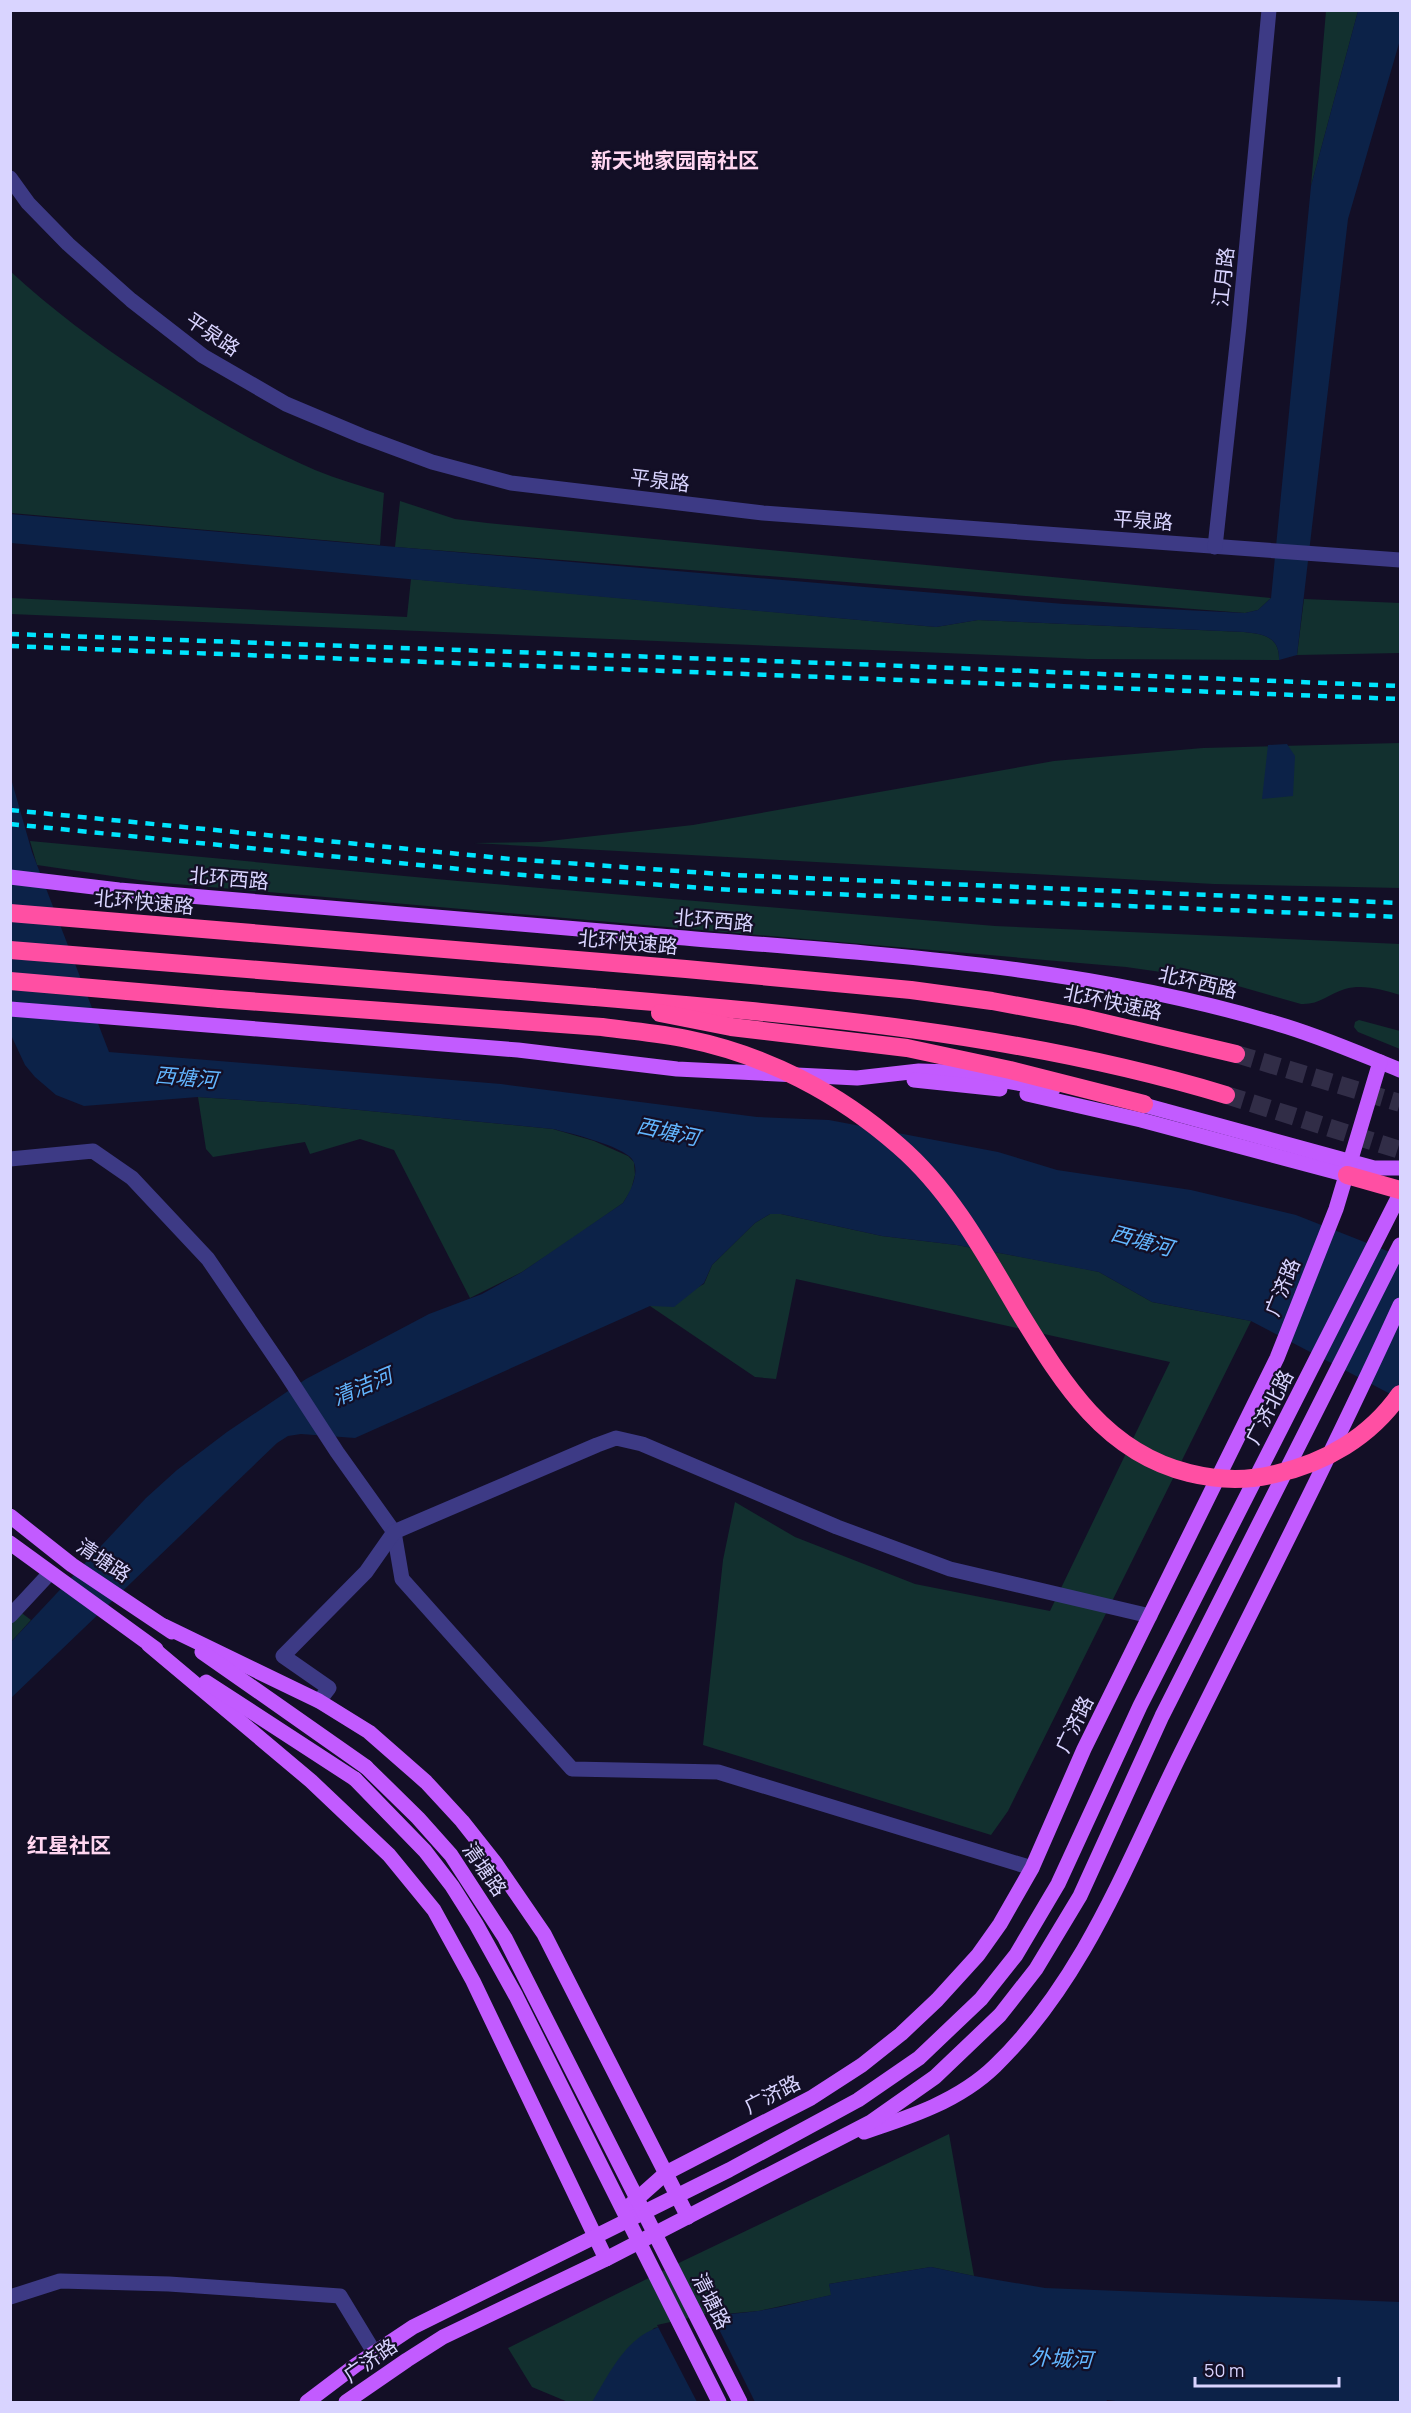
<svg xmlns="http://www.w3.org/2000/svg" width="1411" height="2413" font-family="Manrope,'Noto Sans SC',sans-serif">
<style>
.green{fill:#12302f}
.water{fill:#0c2248}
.pier{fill:#130f26}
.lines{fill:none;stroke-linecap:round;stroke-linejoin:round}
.highway-tunnel{stroke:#312d47;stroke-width:18;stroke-dasharray:18 9;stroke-linecap:butt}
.minor{stroke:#3d3a85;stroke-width:15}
.major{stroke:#c25bff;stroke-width:15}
.highway{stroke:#ff4fa3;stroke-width:18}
.rail{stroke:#00e5ff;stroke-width:4.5;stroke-dasharray:9 8;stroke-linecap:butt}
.major-bridge{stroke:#c25bff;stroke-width:15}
.highway-bridge{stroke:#ff4fa3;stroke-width:18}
.labels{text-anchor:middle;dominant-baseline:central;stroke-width:4.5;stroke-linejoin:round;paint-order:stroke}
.street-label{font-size:20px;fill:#d9d4ff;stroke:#130f26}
.neighbourhood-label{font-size:21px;font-weight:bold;fill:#ffd6f0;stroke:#130f26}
.water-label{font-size:21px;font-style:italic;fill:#62b6ff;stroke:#130f26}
</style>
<rect width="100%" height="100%" fill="#130f26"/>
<g class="green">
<polygon points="1326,11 1358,11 1311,186"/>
<path d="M10,271C51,309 97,343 144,374C199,410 254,444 315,470C337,479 361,486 384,493L380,545L11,513Z"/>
<polygon points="400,501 455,519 487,523 1271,598 1258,610 1245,613 395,547"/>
<path d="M411,579L936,627L978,620L1244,632C1262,634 1280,636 1279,660L1088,659L11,614V598L407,617Z"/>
<polygon points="1304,599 1400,603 1400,653 1297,655"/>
<polygon points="1400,743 1400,888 1214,884 474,843 540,842 693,825 1054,761 1203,748"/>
<path d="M30,841L458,881L995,926L1400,944V995C1382,990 1364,984 1345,989C1329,994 1319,1005 1301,1004L1217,980L1126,967L153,882L37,865Z"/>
<polygon points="1359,1020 1400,1031 1400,1049 1358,1032 1354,1027 1355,1022"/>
<polygon points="198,1097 298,1104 553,1129 594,1141 628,1156 634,1162 635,1175 631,1190 623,1203 573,1238 522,1272 470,1298 394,1150 360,1139 310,1154 305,1142 213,1157 206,1149"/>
<polygon points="770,1214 781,1214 882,1236 957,1245 1085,1269 1099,1272 1152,1302 1251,1321 1008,1811 991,1835 703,1745 723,1560 735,1502 795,1537 915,1584 1050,1611 1170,1362 796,1279 776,1379 755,1377 650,1306 663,1305 704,1284 712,1265 755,1223"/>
<polygon points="11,1605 31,1620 11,1642"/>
<polygon points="949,2134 974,2276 931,2267 829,2284 832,2295 759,2311 713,2315 654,2328 593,2402 568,2402 532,2387 508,2348 685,2260"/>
</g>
<g class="water">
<path d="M1358,11H1400V40L1348,219L1297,655L1279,660C1280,636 1262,634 1244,632L978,620L936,627L11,543L10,514L1064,604L1245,613L1258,610L1271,598L1311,186Z"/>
<polygon points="1287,744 1295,756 1293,796 1262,799 1268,745"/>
<path d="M10,775L32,852L109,1052L501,1084L757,1117L829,1120L998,1152L1057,1170L1191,1190L1296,1215L1400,1256V1399L1251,1321L1152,1302L1099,1272L957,1245L882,1236L781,1214H770L755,1223L712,1265L704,1283L674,1307L650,1306L355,1438L301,1434L288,1436L277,1443L11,1698V1642L146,1498L177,1470L227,1432L306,1379L429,1314L482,1294L522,1272L623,1203C630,1192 641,1172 632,1159C622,1146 570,1133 553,1129L298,1104L198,1097L84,1106L56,1095L35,1077L25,1065L11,1035Z"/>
<path d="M931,2267L974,2276L1045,2288L1400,2302V2402H1124L1107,2400L1106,2402H592C606,2379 619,2352 641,2336C667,2317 727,2315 758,2311C783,2307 807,2300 831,2295L829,2284Z"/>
</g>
<polygon class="pier" points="711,2313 755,2402 697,2402 657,2325"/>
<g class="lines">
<g class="highway-tunnel">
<polyline points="1236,1054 1400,1103"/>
<polyline points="1226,1095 1400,1150"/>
</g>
<g class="minor">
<polyline points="10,178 28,203 68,244 131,300 203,356 286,404 362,436 432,462 511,483 763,513 1400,560"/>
<polyline points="1215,547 1239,326 1269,10"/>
<polyline points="10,1159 93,1151 132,1178 208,1259 285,1372 337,1452 394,1532 402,1579 572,1769 718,1772 1032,1868"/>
<polyline points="10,1616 50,1573"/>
<polyline points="319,1701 329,1688 283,1656 366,1572 394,1532 597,1445 616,1438 642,1444 837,1527 950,1569 1150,1616"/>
<polyline points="10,2297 60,2281 169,2284 340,2296 374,2352"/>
</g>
<g class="major">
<path d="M10,877L119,890C304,906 488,922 672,937C875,954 1082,965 1278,1024C1320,1036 1360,1054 1400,1070"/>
<polyline points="10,1009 518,1050 677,1069 857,1078 919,1071 952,1072 1053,1089"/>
<polyline points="914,1080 1000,1089"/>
<polyline points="1027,1094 1141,1120 1347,1175"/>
<polyline points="1133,1102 1374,1168 1400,1168"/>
<polyline points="10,1516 72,1565 172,1632"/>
<polyline points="10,1543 156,1649"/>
<polyline points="164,1626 319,1701 369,1732 426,1782 462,1821 496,1864 544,1934 688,2217"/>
<polyline points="149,1645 311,1781 389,1855 434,1910 473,1981 606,2259"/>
<polyline points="202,1652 366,1767"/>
<polyline points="206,1682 355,1779"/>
<path d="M864,2132C910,2117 959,2101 995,2066C1084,1980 1127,1862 1181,1753C1255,1604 1331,1456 1400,1305"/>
<polyline points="629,2206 666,2173 811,2098 862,2065 901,2034 937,2000 978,1955 1000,1924 1032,1868 1084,1749 1277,1358 1336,1209 1380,1062"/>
<polyline points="307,2402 356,2365 413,2327 729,2170 858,2100 919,2058 981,1999 1016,1955 1058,1884 1140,1706 1400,1194"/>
<polyline points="346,2402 407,2360 443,2337 606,2259 871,2122 935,2077 1000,2015 1036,1969 1080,1896 1162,1716 1400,1245"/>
</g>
<g class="highway">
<polyline points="10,913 686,969 911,990 992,1001 1079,1017 1236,1054"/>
<path d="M10,950C205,966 399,981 594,997C807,1015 1021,1033 1226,1095"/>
<polyline points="10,981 220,999"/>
<polyline points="660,1013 731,1027 907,1048 1010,1070 1144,1104"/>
<polyline points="1347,1175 1400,1190"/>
</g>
<g class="rail">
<polyline points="10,634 853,664 1400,686"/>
<polyline points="10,646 1400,699"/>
<polyline points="10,810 511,859 734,875 1400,903"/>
<polyline points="10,824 509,874 732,890 1400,917"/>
</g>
<g class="major-bridge">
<polyline points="366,1767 418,1818 451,1855 505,1938 740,2402"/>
<polyline points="355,1779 425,1851 452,1886 476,1924 516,1996 719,2402"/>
</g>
<path class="highway-bridge" d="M220,999L602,1027C630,1031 659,1033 687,1039C766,1055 839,1093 899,1146C950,1190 984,1252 1018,1310C1061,1380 1103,1452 1189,1473C1217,1480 1247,1481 1275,1474C1325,1463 1370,1437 1400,1394"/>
</g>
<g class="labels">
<g class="street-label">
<text transform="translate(1223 277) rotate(-84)">江月路</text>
<text transform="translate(213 334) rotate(34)">平泉路</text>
<text transform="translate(660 480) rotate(7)">平泉路</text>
<text transform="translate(1143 520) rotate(4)">平泉路</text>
<text transform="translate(229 878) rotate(5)">北环西路</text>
<text transform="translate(144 902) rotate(5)">北环快速路</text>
<text transform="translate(714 920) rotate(5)">北环西路</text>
<text transform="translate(628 942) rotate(5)">北环快速路</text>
<text transform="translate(1198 982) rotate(13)">北环西路</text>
<text transform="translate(1113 1002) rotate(12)">北环快速路</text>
<text transform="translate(1282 1287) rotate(-68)">广济路</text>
<text transform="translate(1269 1407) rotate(-63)">广济北路</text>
<text transform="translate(104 1560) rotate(34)">清塘路</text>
<text transform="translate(1074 1724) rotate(-64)">广济路</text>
<text transform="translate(485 1869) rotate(55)">清塘路</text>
<text transform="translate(772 2094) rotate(-27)">广济路</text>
<text transform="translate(712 2301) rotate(63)">清塘路</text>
<text transform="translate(370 2360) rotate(-35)">广济路</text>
</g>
<g class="neighbourhood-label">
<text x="675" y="160">新天地家园南社区</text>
<text x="69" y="1845">红星社区</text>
</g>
<g class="water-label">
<text transform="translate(186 1077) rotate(5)">西塘河</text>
<text transform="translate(668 1131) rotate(12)">西塘河</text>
<text transform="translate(1142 1240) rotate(15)">西塘河</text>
<text transform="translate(362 1386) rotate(-23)">清洁河</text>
<text transform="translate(1061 2358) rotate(3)">外城河</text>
</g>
</g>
<rect width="1411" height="2413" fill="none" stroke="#d9d4ff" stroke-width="24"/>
<path d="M1195 2377v9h144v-9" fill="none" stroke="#d9d4ff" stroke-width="3"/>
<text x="1204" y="2377" font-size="18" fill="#d9d4ff" stroke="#130f26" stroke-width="4.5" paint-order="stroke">50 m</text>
</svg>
